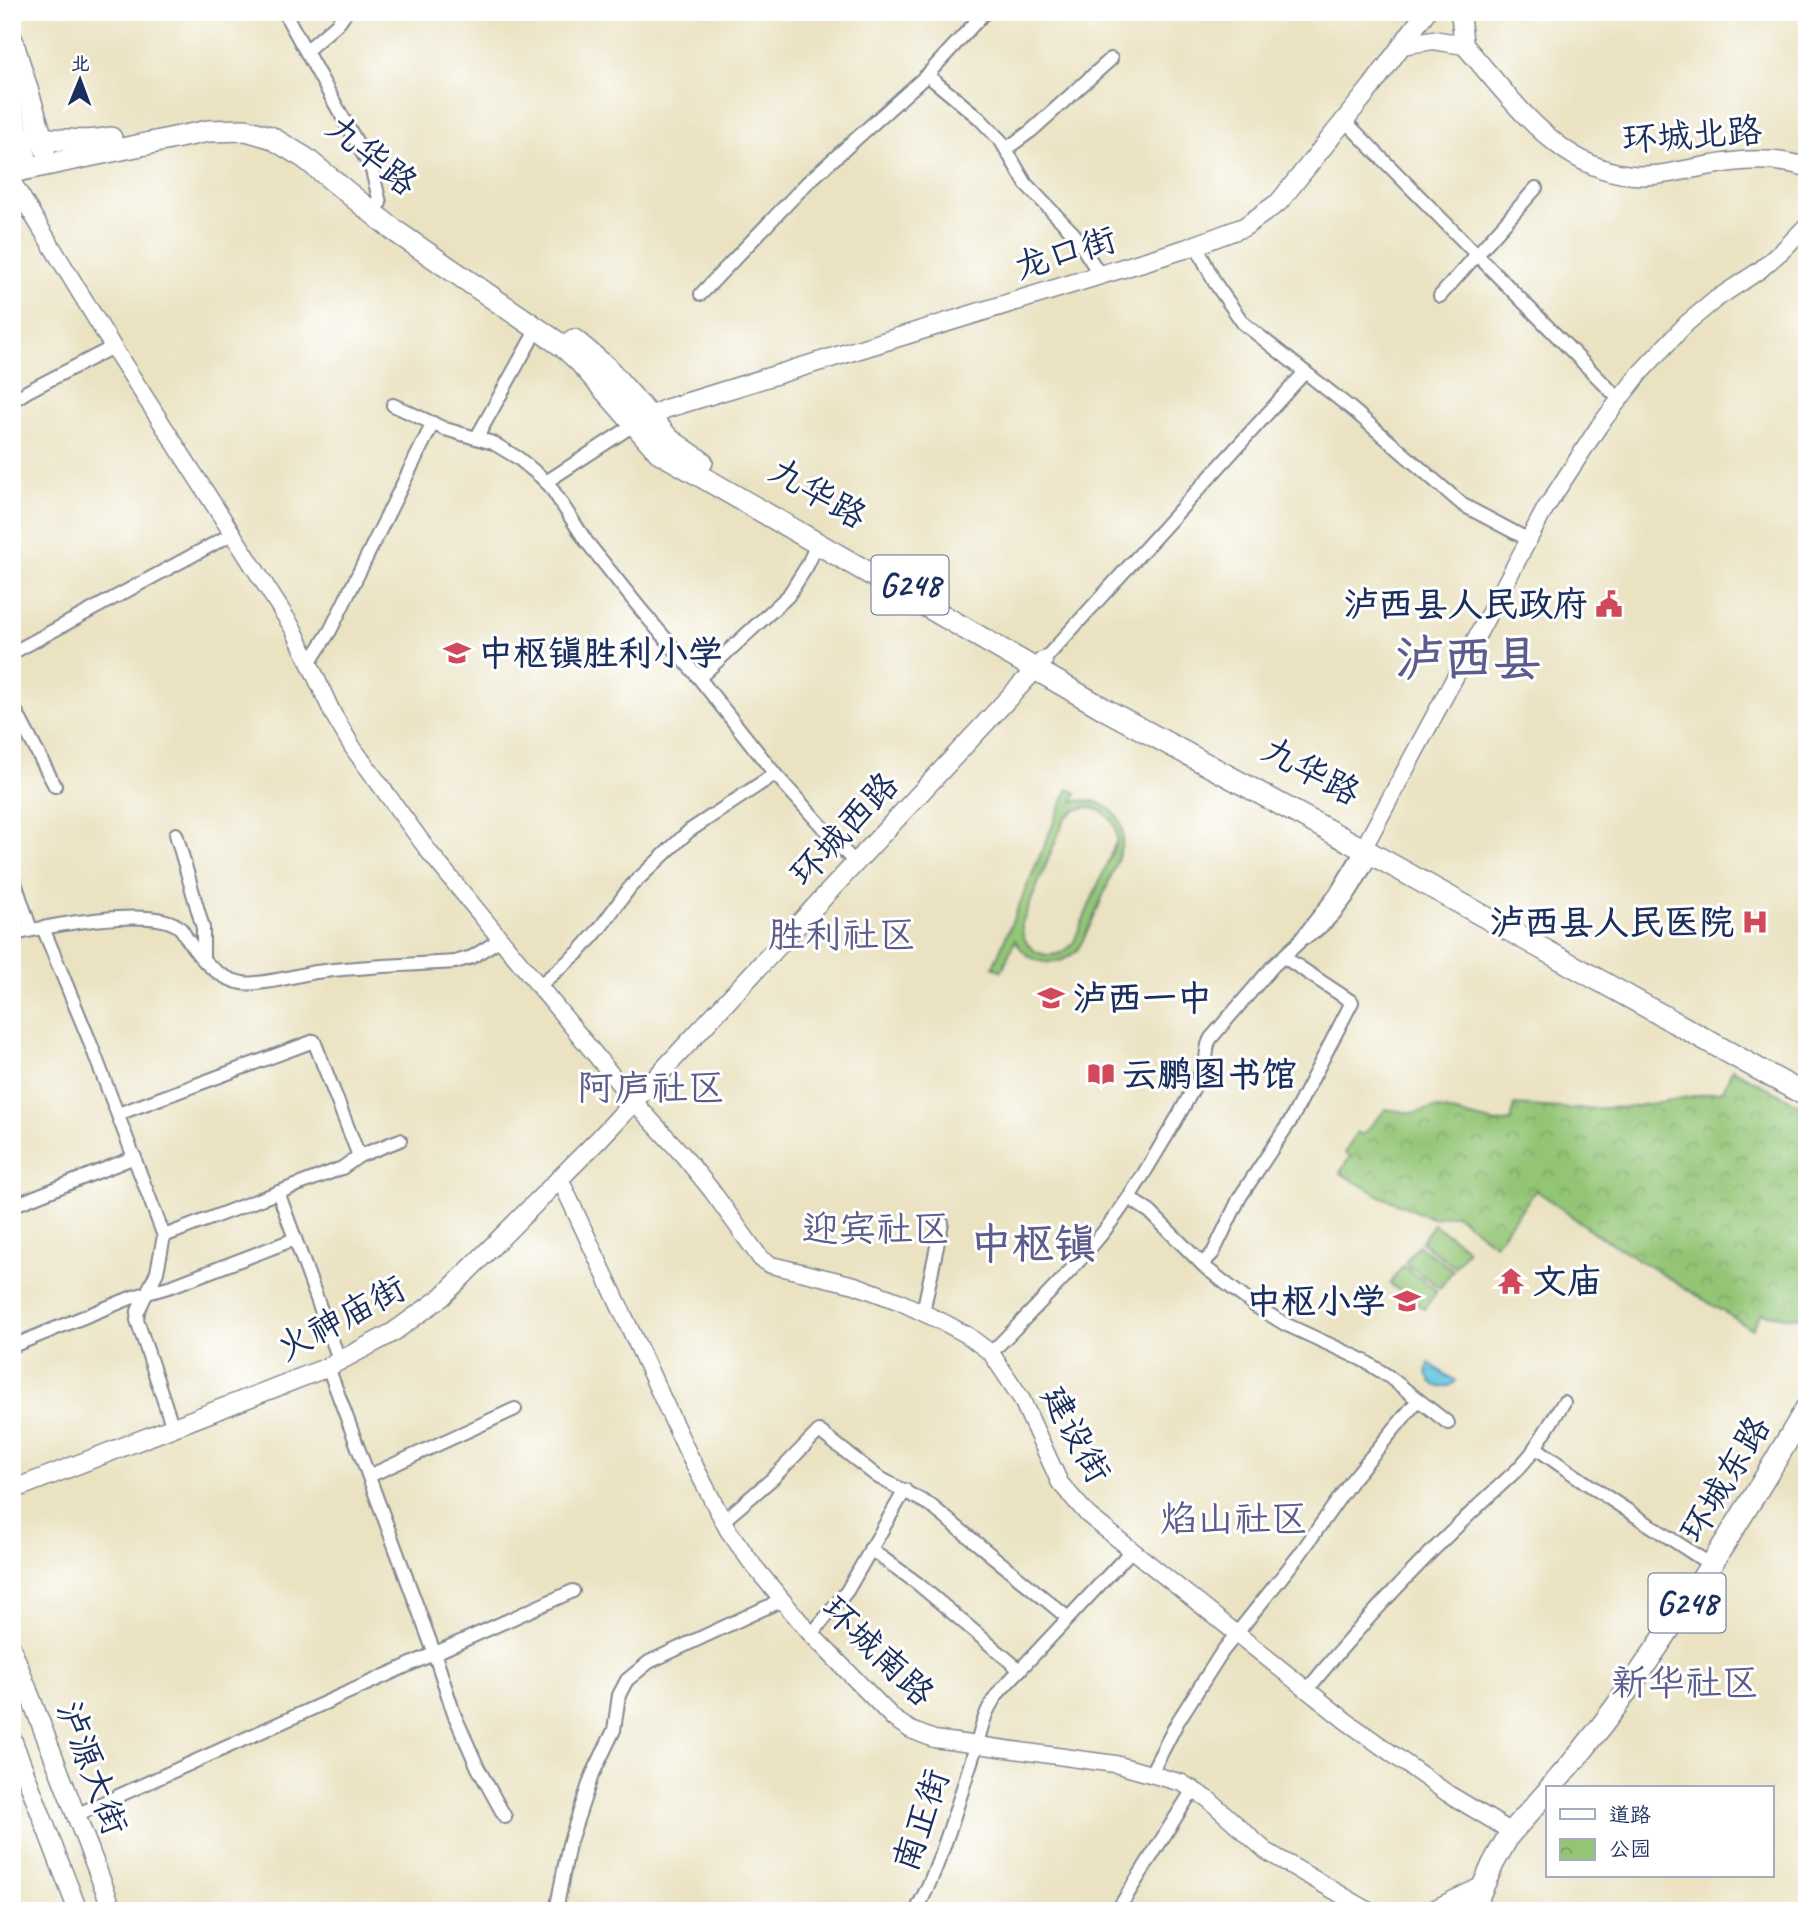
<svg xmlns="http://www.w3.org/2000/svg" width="1819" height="1923" font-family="Caveat,'LXGW WenKai TC',sans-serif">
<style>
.park{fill:url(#park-crowns);stroke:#577a6a;stroke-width:2}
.pitch{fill:#93c575;stroke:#577a6a;stroke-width:2;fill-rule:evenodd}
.water{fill:url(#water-waves);stroke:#407aa0;stroke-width:2}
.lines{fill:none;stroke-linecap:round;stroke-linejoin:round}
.minor-casing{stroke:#828890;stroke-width:16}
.tertiary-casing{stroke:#828890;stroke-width:19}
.secondary-casing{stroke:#828890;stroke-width:21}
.trunk-casing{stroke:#828890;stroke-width:24}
.minor{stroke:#fff;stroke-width:12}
.tertiary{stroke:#fff;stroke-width:16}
.secondary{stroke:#fff;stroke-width:18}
.trunk{stroke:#fff;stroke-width:21}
.labels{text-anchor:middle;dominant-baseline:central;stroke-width:6;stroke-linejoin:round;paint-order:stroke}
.shield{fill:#fff;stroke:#5f6d8e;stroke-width:2}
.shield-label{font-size:33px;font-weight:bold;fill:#1b2f5e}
.street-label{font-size:35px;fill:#1b2f5e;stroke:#fff}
.poi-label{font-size:35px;font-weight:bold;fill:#1b2f5e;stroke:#fff;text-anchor:start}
.neighbourhood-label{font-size:37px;fill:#5c5d8c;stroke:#fff}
.district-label{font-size:42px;font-weight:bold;fill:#5c5d8c;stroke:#fff}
.town-label{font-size:49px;font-weight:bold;fill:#5c5d8c;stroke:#fff}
</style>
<defs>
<pattern id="park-crowns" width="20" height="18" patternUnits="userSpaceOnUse" patternTransform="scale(1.75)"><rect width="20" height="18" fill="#93c575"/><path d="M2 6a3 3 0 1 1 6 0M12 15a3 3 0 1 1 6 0" fill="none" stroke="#77a063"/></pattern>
<pattern id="water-waves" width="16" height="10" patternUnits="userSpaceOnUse" patternTransform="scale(1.75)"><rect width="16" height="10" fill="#64c6e2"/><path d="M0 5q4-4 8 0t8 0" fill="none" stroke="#52a1ba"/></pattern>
</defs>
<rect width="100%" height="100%" fill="#fff"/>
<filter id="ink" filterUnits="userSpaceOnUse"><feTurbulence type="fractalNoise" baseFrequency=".0143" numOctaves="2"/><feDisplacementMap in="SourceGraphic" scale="14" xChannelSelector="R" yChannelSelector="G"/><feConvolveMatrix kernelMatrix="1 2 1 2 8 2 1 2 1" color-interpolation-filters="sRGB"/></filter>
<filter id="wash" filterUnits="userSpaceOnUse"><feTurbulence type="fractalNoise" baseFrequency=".00686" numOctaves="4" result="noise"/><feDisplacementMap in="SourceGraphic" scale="28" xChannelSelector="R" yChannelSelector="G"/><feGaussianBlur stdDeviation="1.57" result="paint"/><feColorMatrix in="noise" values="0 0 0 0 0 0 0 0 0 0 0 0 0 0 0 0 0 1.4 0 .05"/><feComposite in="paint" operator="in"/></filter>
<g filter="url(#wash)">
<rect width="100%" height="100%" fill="#eae2c1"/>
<polygon class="park" points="1732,1069 1807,1109 1807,1316 1784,1317 1761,1313 1752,1329 1593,1232 1536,1190 1495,1244 1455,1214 1432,1218 1382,1197 1340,1173 1350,1156 1345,1153 1357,1132 1362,1135 1386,1109 1412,1113 1436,1108 1495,1123 1511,1121 1514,1105 1574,1109 1632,1107 1723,1091"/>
<g class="pitch">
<path d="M1068,789L1077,793L1073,802C1098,796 1124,811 1123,838C1123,852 1086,938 1077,950C1056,971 1029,964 1015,940L1002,971L993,967ZM1087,807C1106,809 1117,821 1117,840L1073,944C1053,966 1020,953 1022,923L1065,818L1075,810Z"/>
<polygon points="1434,1224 1468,1249 1455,1267 1421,1242"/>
<polygon points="1418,1245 1453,1270 1440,1288 1405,1263"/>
<polygon points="1403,1266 1437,1291 1424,1309 1390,1284"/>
</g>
<path class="water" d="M1429,1363L1456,1381C1445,1392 1432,1388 1427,1374Z"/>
</g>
<g filter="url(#ink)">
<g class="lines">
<defs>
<g id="minor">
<polyline points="284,12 372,170 380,203"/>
<polyline points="306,51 338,23 346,12"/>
<polyline points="927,75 979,118 1001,141 1026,184 1074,234 1100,275"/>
<polyline points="1345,121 1619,399"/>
<polyline points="1006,149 1031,131 1111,59"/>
<polyline points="1196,245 1215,283 1243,323 1353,410 1463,505 1529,540"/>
<polyline points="701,294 807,183 927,75 985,12"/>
<polyline points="1440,296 1536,188"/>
<polyline points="12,401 28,391 113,347"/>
<polyline points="393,405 445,429 493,443 518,458 540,476 550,486 586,541 642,611 699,678 775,774 855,863"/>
<polyline points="477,437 537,329"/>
<polyline points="546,482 635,424"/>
<polyline points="12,653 232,534"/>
<polyline points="1043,661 1305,372"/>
<polyline points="310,662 330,631 433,423"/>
<polyline points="699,678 788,596 807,566 817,544"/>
<polyline points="12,704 55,786"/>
<polyline points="176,834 203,928 203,959"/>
<polyline points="12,874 31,930"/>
<polyline points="43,928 88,1037 164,1236 157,1272 138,1311 137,1320 173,1428"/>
<path d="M12,935C44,926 156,905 180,928C184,932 183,933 186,937C199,958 217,978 242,983C259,986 297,975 316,972C362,966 409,965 455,962L472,957L501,939"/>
<path d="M1307,937C1338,918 1355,886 1372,854"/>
<polyline points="540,985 579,952 600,928 631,886 689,831 775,774"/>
<polyline points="118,1114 314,1041 359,1156"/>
<polyline points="278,1192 340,1362"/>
<polyline points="1129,1198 1150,1212 1206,1268 1255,1306 1285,1324 1363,1360 1388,1376 1448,1423"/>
<polyline points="12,1206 135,1157"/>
<polyline points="164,1236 342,1168 359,1156 400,1140"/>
<polyline points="1202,1264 1213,1253 1240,1197 1291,1120 1352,1002 1284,957"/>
<polyline points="923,1312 942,1223"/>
<polyline points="15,1345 133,1297 172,1286 295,1239"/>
<path d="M991,1353C1045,1297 1103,1243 1143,1175C1163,1141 1190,1100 1205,1063C1208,1055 1205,1047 1211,1038L1273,966L1298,943L1335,895L1363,849"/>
<polyline points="328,1367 434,1652 454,1714 478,1768 505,1817"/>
<path d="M1535,1447C1592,1489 1652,1526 1711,1565"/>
<polyline points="369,1476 515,1409"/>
<polyline points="723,1521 772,1479 819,1431 878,1477 930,1505 1068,1618"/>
<polyline points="870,1549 917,1583 1020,1670"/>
<polyline points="812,1634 847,1591 905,1490"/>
<path d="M1307,1690C1372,1610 1443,1537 1519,1468L1531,1454L1564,1402"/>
<polyline points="1151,1773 1178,1721 1222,1652 1300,1554 1352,1480 1418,1400"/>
<polyline points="76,1815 573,1591"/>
<polyline points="556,1911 569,1844 591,1778 614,1730 619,1695 627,1680 649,1662 782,1600"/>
<path d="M916,1911C942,1862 956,1808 973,1756C982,1731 982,1713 1000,1691L1132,1550"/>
<polyline points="1117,1911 1194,1788"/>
</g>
<g id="tertiary">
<polyline points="12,181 113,347 294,630 333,714 353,748 430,853 634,1102 682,1154 712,1191 761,1259 771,1265 855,1285 898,1301 945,1323 967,1335 991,1353 1021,1398 1060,1483 1088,1515 1346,1721 1447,1793 1512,1832"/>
<polyline points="1363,849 1545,509 1599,426 1640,373 1687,323 1716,299 1760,270 1784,249 1807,225"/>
<polyline points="560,1179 688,1453 728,1530 753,1565 808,1631 894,1719 911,1730 934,1739 1115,1764 1182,1783 1208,1799 1266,1851 1369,1911"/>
<polyline points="1429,1911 1483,1885"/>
</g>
<g id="secondary">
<polyline points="1460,12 1464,45"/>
<polyline points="1402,45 1433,40 1464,45"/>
<path d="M1464,45C1521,109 1572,191 1670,173C1717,164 1760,153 1807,167"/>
<polyline points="638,423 665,409 1185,249 1244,227 1279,202 1372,86 1426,12"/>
<polyline points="12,1490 328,1367 392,1333 442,1297 600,1138 1043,661"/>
<polyline points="12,1649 113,1911"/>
<polyline points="12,1739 78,1911"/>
</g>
<g id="trunk">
<polyline points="12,40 45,148"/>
<polyline points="12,112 29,168"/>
<path d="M12,138C46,136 78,145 111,138"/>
<polyline points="12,172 208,131 246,130 270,137 305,158 395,231 564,347 580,362 659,452 671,459 1108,711 1372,854 1807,1096"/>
<polyline points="574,340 606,367 669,439 702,462"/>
<path d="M1550,1788C1596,1738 1634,1682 1672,1625C1719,1554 1764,1481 1807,1407"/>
<polyline points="1472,1911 1493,1864 1509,1835 1548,1791"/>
</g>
</defs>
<use href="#minor" class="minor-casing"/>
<use href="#tertiary" class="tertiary-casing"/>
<use href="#secondary" class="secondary-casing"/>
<use href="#trunk" class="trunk-casing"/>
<use href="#minor" class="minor"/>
<use href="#tertiary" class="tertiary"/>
<use href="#secondary" class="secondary"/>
<use href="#trunk" class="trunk"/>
</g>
</g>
<defs>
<symbol id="civic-bare" viewBox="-9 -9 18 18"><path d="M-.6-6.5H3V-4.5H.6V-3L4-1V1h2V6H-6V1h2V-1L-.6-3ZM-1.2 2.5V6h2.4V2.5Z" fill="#d1495b" stroke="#fff" stroke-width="2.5" paint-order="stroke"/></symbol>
<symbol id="school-bare" viewBox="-9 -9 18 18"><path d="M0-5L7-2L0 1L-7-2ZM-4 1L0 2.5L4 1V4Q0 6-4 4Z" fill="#d1495b" stroke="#fff" stroke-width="2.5" paint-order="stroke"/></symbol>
<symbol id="hospital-bare" viewBox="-9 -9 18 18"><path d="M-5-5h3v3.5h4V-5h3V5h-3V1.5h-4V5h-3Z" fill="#d1495b" stroke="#fff" stroke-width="2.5" paint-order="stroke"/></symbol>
<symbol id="library-bare" viewBox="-9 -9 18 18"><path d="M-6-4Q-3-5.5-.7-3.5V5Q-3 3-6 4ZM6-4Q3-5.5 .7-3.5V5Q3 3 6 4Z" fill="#d1495b" stroke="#fff" stroke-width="2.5" paint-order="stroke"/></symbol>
<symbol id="temple-bare" viewBox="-9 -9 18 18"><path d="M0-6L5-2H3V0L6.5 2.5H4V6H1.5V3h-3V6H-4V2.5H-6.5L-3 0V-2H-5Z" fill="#d1495b" stroke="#fff" stroke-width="2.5" paint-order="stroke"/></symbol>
</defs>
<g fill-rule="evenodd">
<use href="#civic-bare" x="1590" y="585" width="38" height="38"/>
<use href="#school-bare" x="438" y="634" width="38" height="38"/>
<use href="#hospital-bare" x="1736" y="903" width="38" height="38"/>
<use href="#school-bare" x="1032" y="979" width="38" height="38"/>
<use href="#library-bare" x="1082" y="1055" width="38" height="38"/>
<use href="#temple-bare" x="1492" y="1262" width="38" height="38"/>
<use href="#school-bare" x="1388" y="1282" width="38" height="38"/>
</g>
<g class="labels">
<g class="shield">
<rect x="871.5" y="555.5" width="77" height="59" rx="5"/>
<rect x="1648.5" y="1573.5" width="77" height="59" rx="5"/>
</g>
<g class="shield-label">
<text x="910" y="585">G248</text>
<text x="1687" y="1603">G248</text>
</g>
<g class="street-label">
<text transform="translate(1692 135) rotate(-4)">环城北路</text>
<text transform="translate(372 155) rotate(39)">九华路</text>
<text transform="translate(1065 253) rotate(-17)">龙口街</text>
<text transform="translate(818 493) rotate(30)">九华路</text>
<text transform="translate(1311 771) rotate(28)">九华路</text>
<text transform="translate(844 829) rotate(-47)">环城西路</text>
<text transform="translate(341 1318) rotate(-28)">火神庙街</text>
<text transform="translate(1076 1434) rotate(61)">建设街</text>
<text transform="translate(1725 1479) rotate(-59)">环城东路</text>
<text transform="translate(878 1651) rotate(44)">环城南路</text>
<text transform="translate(92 1768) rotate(69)">泸源大街</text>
<text transform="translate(921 1820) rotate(-71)">南正街</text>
</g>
<g class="poi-label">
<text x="1588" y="604" text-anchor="end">泸西县人民政府</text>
<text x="478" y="653">中枢镇胜利小学</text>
<text x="1734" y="922" text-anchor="end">泸西县人民医院</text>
<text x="1072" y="998">泸西一中</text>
<text x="1122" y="1074">云鹏图书馆</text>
<text x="1532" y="1281">文庙</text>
<text x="1386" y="1301" text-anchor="end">中枢小学</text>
</g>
<g class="neighbourhood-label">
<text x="842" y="934">胜利社区</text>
<text x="651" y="1087">阿庐社区</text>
<text x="876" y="1228">迎宾社区</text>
<text x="1234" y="1518">焰山社区</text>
<text x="1685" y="1682">新华社区</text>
</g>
<g class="district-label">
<text x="1033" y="1244">中枢镇</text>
</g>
<g class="town-label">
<text x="1468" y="659">泸西县</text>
</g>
</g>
<rect width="1819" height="1923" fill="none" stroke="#fff" stroke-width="42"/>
<rect x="1546" y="1786" width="228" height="91" fill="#ffffff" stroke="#a4acbf" stroke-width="2"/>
<rect x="1560" y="1809" width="35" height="10" fill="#ffffff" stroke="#a4acbf" stroke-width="2"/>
<text x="1609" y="1822" font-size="21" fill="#1b2f5e">道路</text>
<rect x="1560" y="1839" width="35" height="21" fill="url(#park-crowns)" stroke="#a4acbf" stroke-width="2"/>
<text x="1609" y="1856" font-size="21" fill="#1b2f5e">公园</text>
<g transform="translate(80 80) rotate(1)" stroke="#ffffff" stroke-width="5" paint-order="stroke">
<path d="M0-5L12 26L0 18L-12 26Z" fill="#1b2f5e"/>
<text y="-10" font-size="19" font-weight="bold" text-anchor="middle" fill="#1b2f5e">北</text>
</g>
</svg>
